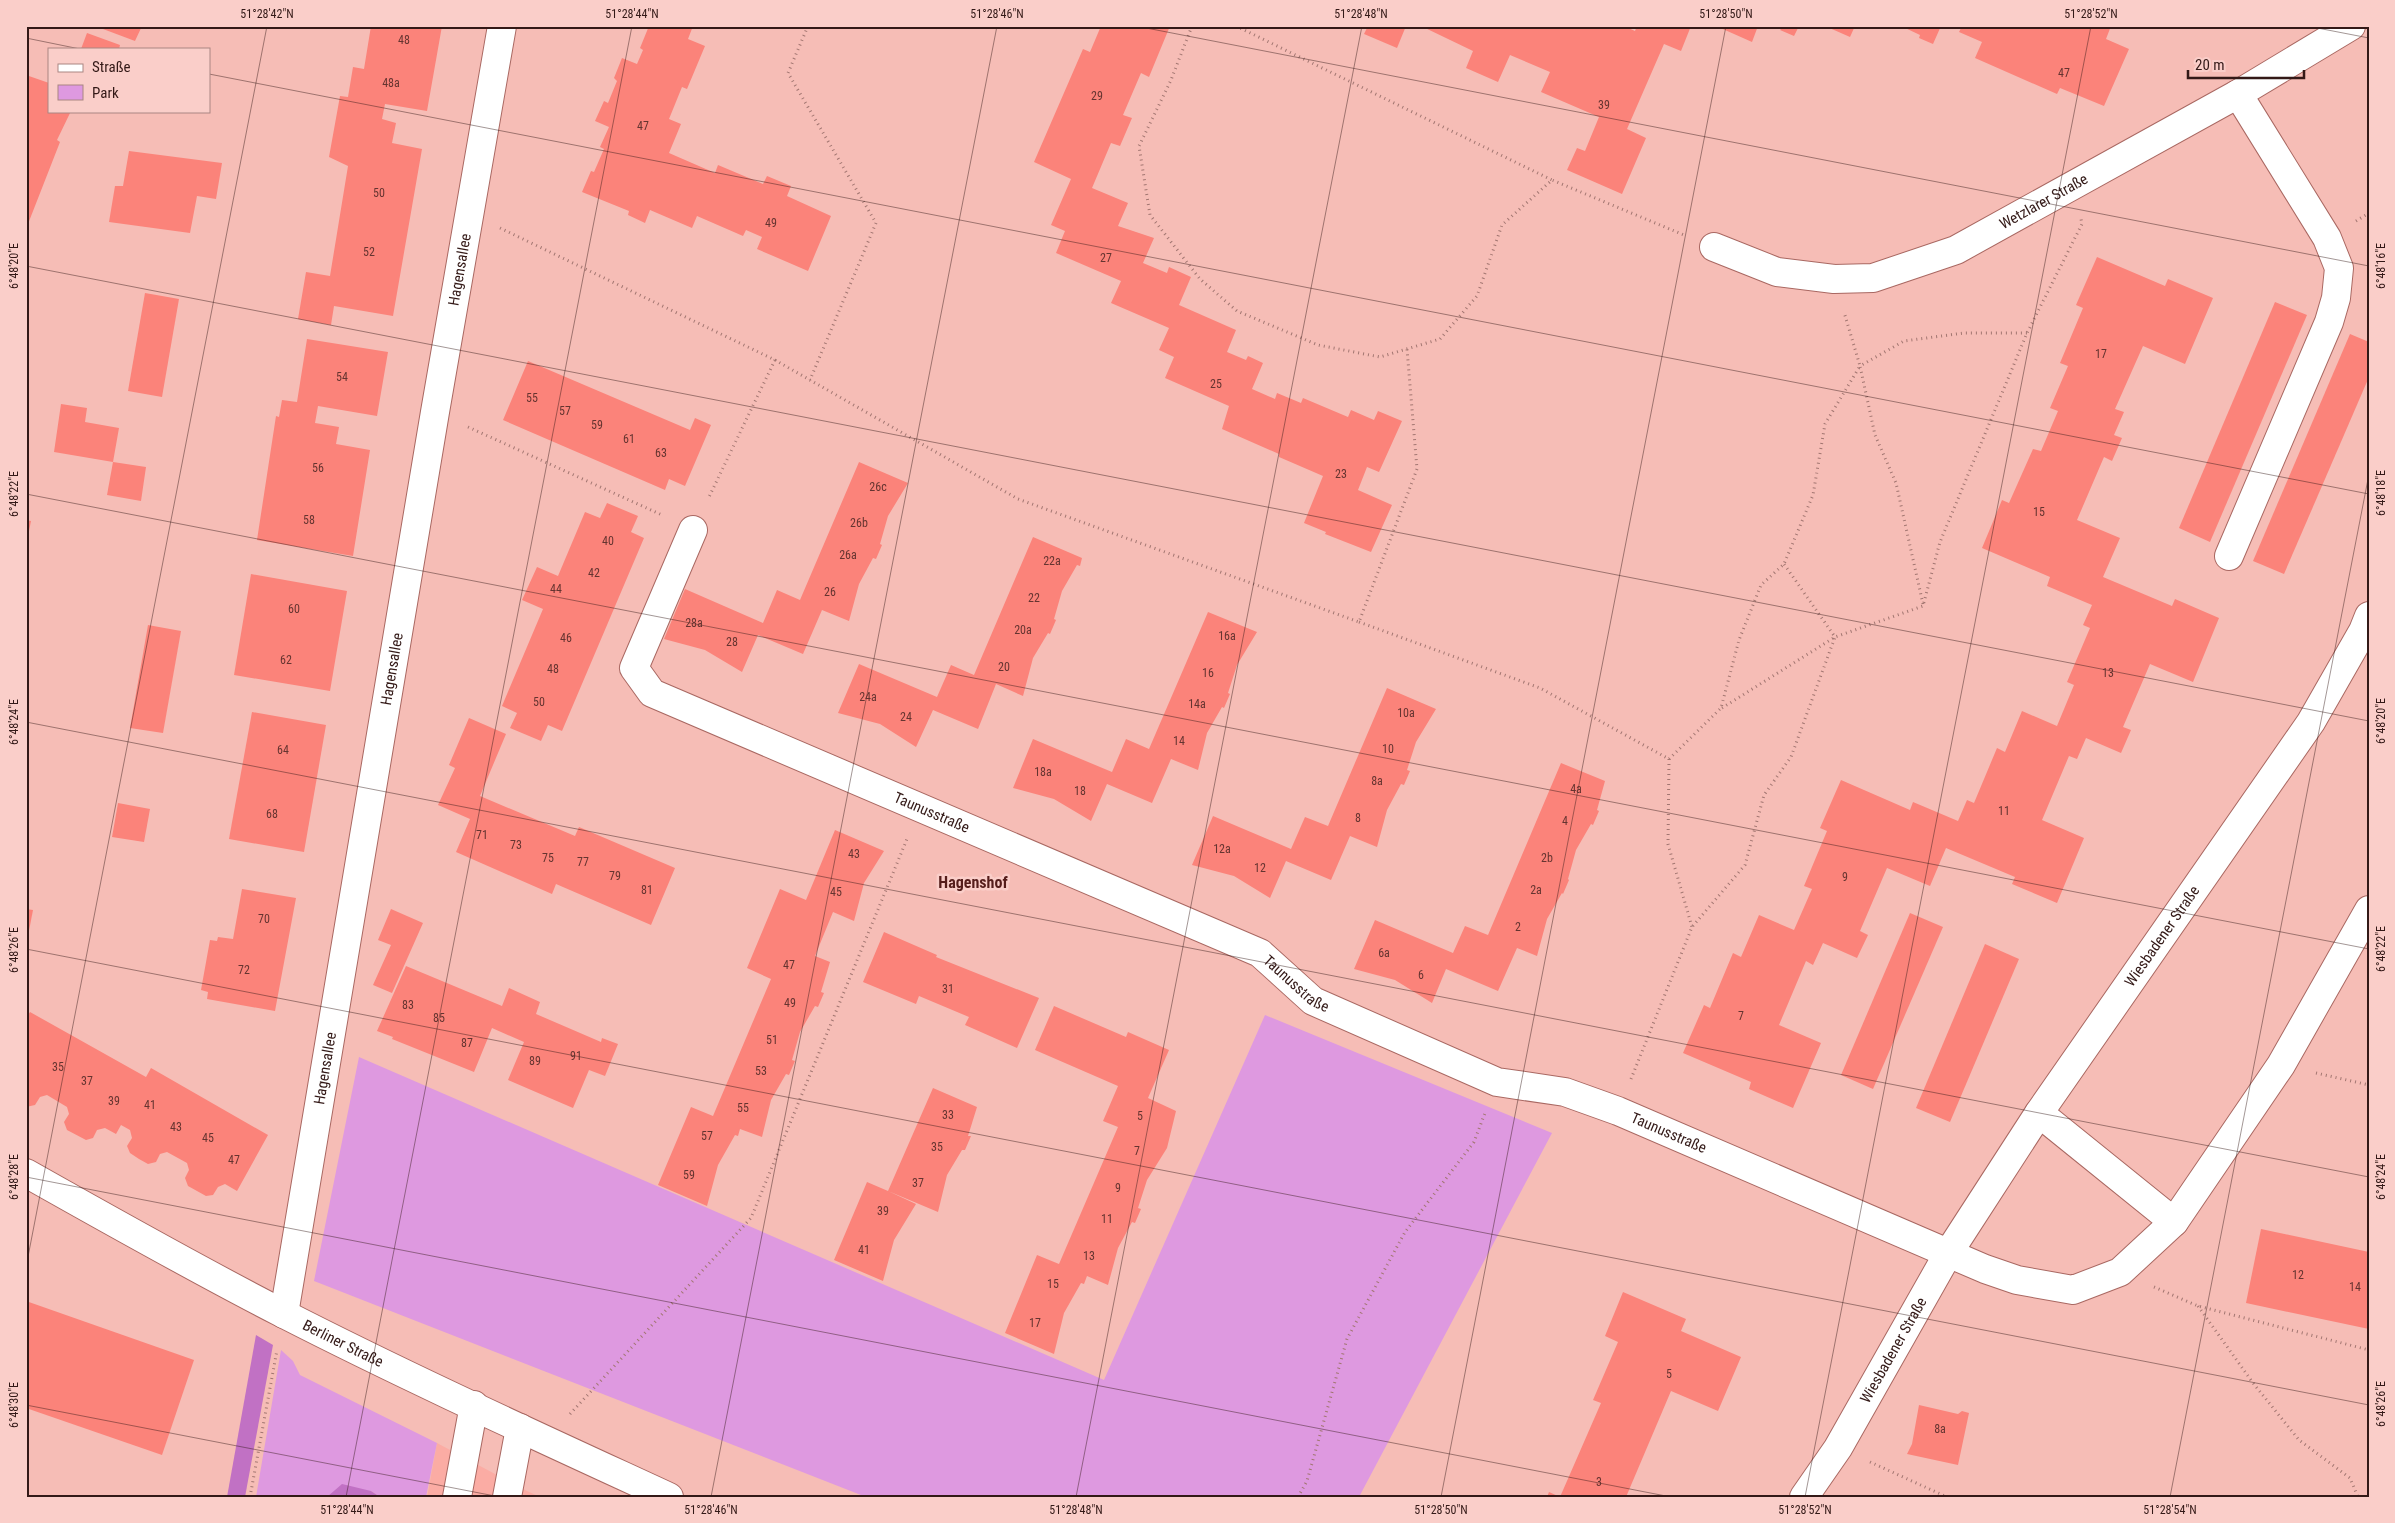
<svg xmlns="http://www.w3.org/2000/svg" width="2395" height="1523" font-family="'Roboto Condensed',sans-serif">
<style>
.built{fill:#fbaca4}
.green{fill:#de99e0}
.forest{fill:#c171c4}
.building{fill:#fb837a}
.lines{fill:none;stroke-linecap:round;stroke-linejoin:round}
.minor-casing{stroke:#a96862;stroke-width:30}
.path{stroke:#a27671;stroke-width:3;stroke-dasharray:1 4;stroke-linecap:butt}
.minor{stroke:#fff;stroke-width:28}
.ticks{fill:none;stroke:#331917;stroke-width:1;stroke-opacity:0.45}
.labels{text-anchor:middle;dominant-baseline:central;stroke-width:5;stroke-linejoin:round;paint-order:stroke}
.number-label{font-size:12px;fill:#653430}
.street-label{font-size:15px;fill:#331917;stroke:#facec9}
.neighbourhood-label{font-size:16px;font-weight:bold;fill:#551d1b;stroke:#facec9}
.neatline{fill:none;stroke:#331917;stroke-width:2}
.ticks-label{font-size:12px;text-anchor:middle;fill:#331917}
</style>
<rect width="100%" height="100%" fill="#f6bdb6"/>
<polygon class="built" points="437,1443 527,1491 540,1497 427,1497"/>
<g class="green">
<polygon points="1265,1015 1552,1133 1359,1497 866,1497 314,1281 359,1057 1104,1380"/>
<polygon points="281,1350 293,1361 300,1375 437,1443 426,1497 380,1497 371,1491 327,1497 256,1497"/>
</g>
<g class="forest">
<polygon points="256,1335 273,1345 245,1497 227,1497"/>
<polygon points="342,1484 371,1491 380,1497 327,1497"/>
</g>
<g class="building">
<polygon points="95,26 142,26 135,41"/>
<polygon points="371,26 442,26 427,111 385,104 382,119 396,123 392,143 422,149 393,316 334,306 331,325 298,319 306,272 330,276 348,166 329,157 340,96 348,97 353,67 364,69"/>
<polygon points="649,26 693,26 688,39 705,46 687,89 682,87 669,119 681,124 669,153 715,173 718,165 763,184 767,176 791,186 787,196 831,216 808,271 757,249 762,237 746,230 743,236 697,216 692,228 650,210 645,223 628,215 629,211 582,192 591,171 594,172 604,149 600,147 609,127 595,121 604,101 608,103 617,81 614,78 622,58 637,64 643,50 640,48"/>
<polygon points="1101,26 1170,26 1149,77 1141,73 1123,115 1132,118 1120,146 1111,143 1092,188 1128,203 1118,226 1154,238 1143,263 1167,273 1169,267 1191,277 1179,305 1236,330 1227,352 1246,360 1248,356 1263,363 1252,389 1275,399 1277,393 1301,403 1303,398 1348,417 1351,410 1374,420 1378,411 1402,421 1379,472 1367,467 1358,490 1392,505 1371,552 1325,534 1326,532 1304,523 1323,476 1279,457 1279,454 1222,429 1229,406 1165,378 1174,357 1159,350 1169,328 1111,303 1121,281 1056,253 1065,231 1051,225 1071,179 1034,162 1083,49 1090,52"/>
<polygon points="1368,26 1406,26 1397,48 1364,34"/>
<polygon points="1421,26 1624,26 1635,31 1637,26 1691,26 1681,51 1664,44 1627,129 1646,138 1622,194 1567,170 1577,148 1585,151 1599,117 1541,92 1550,72 1510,55 1498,82 1466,68 1473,51"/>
<polygon points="1716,26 1758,26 1752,42"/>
<polygon points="1778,26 1799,26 1794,36 1780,30 1782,28"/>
<polygon points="1825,26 1855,26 1850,37"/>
<polygon points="1901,26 1941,26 1933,44 1919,38 1920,35"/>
<polygon points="1962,26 2111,26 2106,39 2129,49 2104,106 2060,88 2057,94 1975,58 1982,42 1959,32"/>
<polygon points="87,33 120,45 119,49 81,49"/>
<polygon points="26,75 49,83 49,111 71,111 57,140 60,142 26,229"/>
<polygon points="129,151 222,163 216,199 197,196 190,233 109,222 115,186 123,186"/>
<polygon points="2097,257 2165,286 2168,279 2213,298 2185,364 2143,346 2115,409 2124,412 2114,435 2122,438 2112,461 2104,457 2077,520 2120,538 2103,577 2172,606 2175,599 2219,618 2193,682 2150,664 2123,727 2131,730 2121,753 2086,738 2077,759 2069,756 2042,820 2084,838 2057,903 2012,884 2015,877 1946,848 1930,886 1887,868 1860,931 1868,935 1857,958 1823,943 1813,965 1806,961 1779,1025 1821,1043 1793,1108 1749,1089 1751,1082 1683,1053 1704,1005 1710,1008 1733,953 1741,957 1759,915 1794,930 1812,889 1804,886 1827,831 1820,828 1841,780 1910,810 1913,802 1958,821 1967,800 1974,803 1997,748 2005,752 2022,711 2057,726 2074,685 2067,682 2090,628 2083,625 2092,605 2047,586 2050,577 1982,548 2002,500 2009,503 2033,449 2041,451 2058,411 2050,408 2068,366 2060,363 2083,308 2076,305"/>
<polygon points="145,293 179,299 162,397 128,391"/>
<polygon points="2275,302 2307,315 2210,542 2179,528"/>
<polygon points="2350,334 2369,342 2369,377 2284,574 2253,561"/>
<polygon points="307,339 388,352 377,416 318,406 315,423 339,427 336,444 370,450 353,556 257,540 276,416 279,417 282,400 297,402"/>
<polygon points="528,361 690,430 695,418 711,425 685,486 669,479 665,490 503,420"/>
<polygon points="61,404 87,408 85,422 119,428 113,462 54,452"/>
<polygon points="113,462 146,467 141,501 107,495"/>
<polygon points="859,462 908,483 888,516 880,544 882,545 876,559 873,558 859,584 849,621 822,610 803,654 758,635 742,672 705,650 664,639 685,589 763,623 777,590 800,600"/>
<polygon points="607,503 638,516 631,532 644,538 562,731 548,725 541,741 510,728 517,713 502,706 543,609 522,600 537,567 558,576 585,512 600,518"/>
<polygon points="26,520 31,521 27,541 26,541"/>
<polygon points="1033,537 1082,558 1080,566 1077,565 1062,591 1054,619 1056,620 1050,634 1048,633 1033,658 1023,696 996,684 978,729 933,710 916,747 880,724 838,713 859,664 937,697 951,665 974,675"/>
<polygon points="251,574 347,591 330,691 234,675"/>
<polygon points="1208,612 1257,632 1237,665 1228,693 1230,694 1224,708 1222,707 1207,733 1198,770 1171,759 1152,803 1107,784 1091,821 1054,799 1013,788 1033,739 1112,772 1126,739 1149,749"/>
<polygon points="148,625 181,631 163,733 130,728"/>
<polygon points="1387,688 1436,709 1416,742 1407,770 1410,771 1404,785 1401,784 1387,810 1377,847 1350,836 1331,880 1286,861 1270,898 1234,876 1192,865 1213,816 1291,849 1305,817 1328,826"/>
<polygon points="252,712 326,725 304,852 229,839"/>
<polygon points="469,718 506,734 480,796 575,836 579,827 675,868 651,925 556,884 552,894 456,852 470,819 438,805 455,768 449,765"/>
<polygon points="1561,763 1605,781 1597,810 1599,811 1593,825 1591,824 1576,850 1568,879 1569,880 1563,894 1562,893 1547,919 1537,956 1517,948 1498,991 1446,969 1432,1003 1395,980 1354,969 1375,920 1453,953 1465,926 1488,935"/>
<polygon points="118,803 150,809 144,842 112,837"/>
<polygon points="835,830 884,851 864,883 854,921 833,912 815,956 830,962 821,992 824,993 818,1007 815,1006 800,1032 792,1060 795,1061 789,1075 786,1074 771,1100 762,1137 740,1129 738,1136 735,1135 718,1165 707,1206 658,1185 691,1107 713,1116 771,979 747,968 780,889 806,900"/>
<polygon points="242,889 296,898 275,1011 207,999 208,992 201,990 210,940 217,941 218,937 233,939"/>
<polygon points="26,909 33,910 27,941 26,941"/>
<polygon points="391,909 423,923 392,993 373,985 391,945 378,940"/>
<polygon points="1910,913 1943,927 1873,1089 1841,1075"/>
<polygon points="884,932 937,955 936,957 1039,998 1017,1048 965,1025 969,1017 919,996 916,1004 863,982"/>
<polygon points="1985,944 2019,959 1950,1122 1916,1108"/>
<polygon points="406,966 502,1006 509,988 540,1002 536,1014 601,1042 602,1038 618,1044 605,1076 589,1070 573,1108 508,1080 524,1042 492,1028 474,1072 392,1039 393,1037 377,1031"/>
<polygon points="1054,1006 1126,1037 1128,1032 1169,1050 1148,1098 1176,1111 1167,1148 1147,1180 1138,1208 1141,1209 1135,1223 1132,1222 1118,1248 1108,1285 1087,1276 1084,1284 1081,1283 1064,1313 1054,1354 1005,1333 1037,1255 1059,1264 1118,1127 1103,1121 1118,1086 1035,1050"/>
<polygon points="30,1012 146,1077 151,1068 268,1135 237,1191 225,1184 218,1187 213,1195 206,1196 188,1186 185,1178 189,1170 187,1163 167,1152 160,1154 156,1162 148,1164 139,1159 130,1153 127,1146 132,1138 130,1130 121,1125 116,1134 105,1128 97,1130 93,1138 86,1140 67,1130 64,1122 69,1114 67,1107 47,1095 40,1097 35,1105 26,1107 26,1018"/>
<polygon points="933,1088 977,1107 968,1136 971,1136 965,1150 962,1150 947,1175 938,1212 888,1191 916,1204 894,1240 883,1281 834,1260 867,1182 888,1191"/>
<polygon points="2261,1229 2369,1252 2369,1329 2246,1303"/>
<polygon points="1623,1292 1686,1319 1681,1331 1741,1357 1718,1411 1671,1391 1626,1497 1547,1497 1549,1492 1560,1497 1601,1403 1593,1400 1618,1342 1605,1336"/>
<polygon points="26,1301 194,1360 162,1455 26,1408"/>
<polygon points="1919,1405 1958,1414 1962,1411 1969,1413 1958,1465 1907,1454 1912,1444"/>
</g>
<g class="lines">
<defs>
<g id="minor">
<path id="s1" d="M1714,247L1777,272L1834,279L1873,278L1956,250L2238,94L2351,26"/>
<path id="s2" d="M693,530L634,668L652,693L1260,953L1313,1001L1497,1082L1565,1092L1618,1111L1985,1269L2017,1280L2073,1290L2120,1272L2174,1222L2281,1065L2369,910"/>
<polyline points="2229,556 2329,322 2336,298 2339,268 2327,238 2238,94"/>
<polyline points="2039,1113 2174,1222"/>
<path id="s3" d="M26,1173C111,1221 196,1269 282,1313C409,1378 539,1437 669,1497"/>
<path id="s4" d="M284,1314L435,412L502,26"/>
<polyline points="457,1497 474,1405"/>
<polyline points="507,1497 520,1428"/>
<path id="s5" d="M1804,1497L1838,1448L1949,1252L2039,1113L2311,722L2363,631L2369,616"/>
</g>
</defs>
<use href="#minor" class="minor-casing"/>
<g class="path">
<polyline points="808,26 788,73 876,223 810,380"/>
<polyline points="1192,26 1171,80 1139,146 1150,215 1200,279 1237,311 1318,345 1380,357 1440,339 1477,296 1502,225 1552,180 1684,235"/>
<polyline points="1236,26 1552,180"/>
<polyline points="2356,221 2369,213"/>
<polyline points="500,228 775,360 708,499"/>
<polyline points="775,360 1018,499 1359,622 1417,469 1407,349"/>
<polyline points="468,427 662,515"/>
<polyline points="1923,604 1896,483 1875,435 1860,366 1904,341 1964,333 2027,333"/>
<polyline points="1359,622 1540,688 1669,759 1721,708 1739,640 1761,585 1784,564 1813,495 1825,424 1860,366 1844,312"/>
<polyline points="1722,708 1835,637 1923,606 1940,542 2027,333 2082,224 2081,219"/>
<polyline points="1669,759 1668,844 1692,927"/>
<polyline points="2316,1073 2369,1085"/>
<polyline points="1631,1079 1692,927 1745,865 1764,795 1791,757 1835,637 1784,564"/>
<polyline points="2154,1287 2198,1306 2369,1350"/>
<polyline points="2198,1306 2253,1383 2299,1440 2350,1478 2358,1497"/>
<polyline points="570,1414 751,1218 907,839"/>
<polyline points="1870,1462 1947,1497"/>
<polyline points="250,1497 277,1350"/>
<polyline points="1298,1497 1307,1481 1347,1339 1405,1232 1474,1142 1485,1113"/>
</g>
<use href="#minor" class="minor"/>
</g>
<path class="ticks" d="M1136,26L2369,266M2307,26L2369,38M26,38L80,49M209,74L2369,494M26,266L2369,721M26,494L2369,949M26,722L2369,1177M26,949L2369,1405M26,1177L1671,1497M26,1267L267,26M26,1405L500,1497M346,1497L632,26M711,1497L997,26M1076,1497L1362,26M1441,1497L1726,26M1805,1497L2091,26M2170,1497L2369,474"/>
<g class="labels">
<g class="number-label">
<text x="404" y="40">48</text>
<text x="2064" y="73">47</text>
<text x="391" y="83">48a</text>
<text x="1097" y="96">29</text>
<text x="1604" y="105">39</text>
<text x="643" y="126">47</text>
<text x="379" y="193">50</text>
<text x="771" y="223">49</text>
<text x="369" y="252">52</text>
<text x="1106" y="258">27</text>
<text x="2101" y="354">17</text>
<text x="342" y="377">54</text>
<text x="1216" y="384">25</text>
<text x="532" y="398">55</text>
<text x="565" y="411">57</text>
<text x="597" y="425">59</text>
<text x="629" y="439">61</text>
<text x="661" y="453">63</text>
<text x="318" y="468">56</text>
<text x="1341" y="474">23</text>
<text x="878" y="487">26c</text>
<text x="2039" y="512">15</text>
<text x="309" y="520">58</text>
<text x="859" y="523">26b</text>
<text x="608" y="541">40</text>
<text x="848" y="555">26a</text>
<text x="1052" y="561">22a</text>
<text x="594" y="573">42</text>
<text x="556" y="589">44</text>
<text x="830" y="592">26</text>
<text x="1034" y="598">22</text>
<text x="294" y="609">60</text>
<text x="694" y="623">28a</text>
<text x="1023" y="630">20a</text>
<text x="1227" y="636">16a</text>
<text x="566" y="638">46</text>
<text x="732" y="642">28</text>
<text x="286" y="660">62</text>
<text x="1004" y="667">20</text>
<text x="553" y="669">48</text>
<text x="1208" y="673">16</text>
<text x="2108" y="673">13</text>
<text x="868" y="697">24a</text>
<text x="539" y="702">50</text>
<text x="1197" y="704">14a</text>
<text x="1406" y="713">10a</text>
<text x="906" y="717">24</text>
<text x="1179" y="741">14</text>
<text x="1388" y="749">10</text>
<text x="283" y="750">64</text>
<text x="1043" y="772">18a</text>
<text x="1377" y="781">8a</text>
<text x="1576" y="789">4a</text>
<text x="1080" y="791">18</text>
<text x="2004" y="811">11</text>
<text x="272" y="814">68</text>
<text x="1358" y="818">8</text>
<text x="1565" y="821">4</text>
<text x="482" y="835">71</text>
<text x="516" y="845">73</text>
<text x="1222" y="849">12a</text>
<text x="854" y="854">43</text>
<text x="548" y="858">75</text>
<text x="1547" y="858">2b</text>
<text x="583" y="862">77</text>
<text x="1260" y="868">12</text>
<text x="615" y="876">79</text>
<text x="1845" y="877">9</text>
<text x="647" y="890">81</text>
<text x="1536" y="890">2a</text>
<text x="836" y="892">45</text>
<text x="264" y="919">70</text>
<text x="1518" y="927">2</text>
<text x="1384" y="953">6a</text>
<text x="789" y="965">47</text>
<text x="244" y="970">72</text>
<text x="1421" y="975">6</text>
<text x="948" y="989">31</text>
<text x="790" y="1003">49</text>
<text x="408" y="1005">83</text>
<text x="1741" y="1016">7</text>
<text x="439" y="1018">85</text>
<text x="772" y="1040">51</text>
<text x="467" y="1043">87</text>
<text x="576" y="1056">91</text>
<text x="535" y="1061">89</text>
<text x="58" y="1067">35</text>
<text x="761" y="1071">53</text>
<text x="87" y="1081">37</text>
<text x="114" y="1101">39</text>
<text x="150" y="1105">41</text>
<text x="743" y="1108">55</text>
<text x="948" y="1115">33</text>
<text x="1140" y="1116">5</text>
<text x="176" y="1127">43</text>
<text x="707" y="1136">57</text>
<text x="208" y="1138">45</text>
<text x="937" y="1147">35</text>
<text x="1137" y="1151">7</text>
<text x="234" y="1160">47</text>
<text x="689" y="1175">59</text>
<text x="918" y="1183">37</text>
<text x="1118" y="1188">9</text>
<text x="883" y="1211">39</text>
<text x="1107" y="1219">11</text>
<text x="864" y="1250">41</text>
<text x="1089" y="1256">13</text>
<text x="2298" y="1275">12</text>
<text x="1053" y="1284">15</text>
<text x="2355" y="1287">14</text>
<text x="1035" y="1323">17</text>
<text x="1669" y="1374">5</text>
<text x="1940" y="1429">8a</text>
<text x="1599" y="1482">3</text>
</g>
<g class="street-label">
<text stroke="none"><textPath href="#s1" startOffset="352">Wetzlarer Straße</textPath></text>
<text stroke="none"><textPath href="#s4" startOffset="1059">Hagensallee</textPath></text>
<text stroke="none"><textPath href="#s4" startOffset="654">Hagensallee</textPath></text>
<text stroke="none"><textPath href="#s2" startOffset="485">Taunusstraße</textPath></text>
<text stroke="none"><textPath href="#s5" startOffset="666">Wiesbadener Straße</textPath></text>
<text stroke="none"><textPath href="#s2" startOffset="890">Taunusstraße</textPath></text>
<text stroke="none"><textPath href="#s4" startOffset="249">Hagensallee</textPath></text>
<text stroke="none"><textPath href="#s2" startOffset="1295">Taunusstraße</textPath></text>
<text stroke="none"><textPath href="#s3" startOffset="360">Berliner Straße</textPath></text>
<text stroke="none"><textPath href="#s5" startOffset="172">Wiesbadener Straße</textPath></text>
</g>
<g class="neighbourhood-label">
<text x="973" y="882">Hagenshof</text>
</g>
</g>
<rect width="2395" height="1523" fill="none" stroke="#facec9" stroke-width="55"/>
<rect x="48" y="48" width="162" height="65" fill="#facec9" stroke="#aa8682"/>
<rect x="58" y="64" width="25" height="8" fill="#ffffff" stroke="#aa8682"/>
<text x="92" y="72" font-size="15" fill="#331917">Straße</text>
<rect x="58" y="85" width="25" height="15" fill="#de99e0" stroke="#aa8682"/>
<text x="92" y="98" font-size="15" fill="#331917">Park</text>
<path d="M2188 70v8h116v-8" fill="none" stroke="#331917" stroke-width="2.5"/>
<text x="2195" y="70" font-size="15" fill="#331917" stroke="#facec9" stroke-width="4" paint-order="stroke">20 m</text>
<rect x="28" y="28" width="2340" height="1468" class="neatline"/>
<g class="ticks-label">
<text x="267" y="18">51°28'42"N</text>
<text x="632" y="18">51°28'44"N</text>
<text x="997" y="18">51°28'46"N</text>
<text x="1361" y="18">51°28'48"N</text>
<text x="1726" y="18">51°28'50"N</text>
<text x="2091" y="18">51°28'52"N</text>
<text transform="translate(2381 266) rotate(-90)" y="4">6°48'16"E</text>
<text transform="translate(14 266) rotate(-90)" y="4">6°48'20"E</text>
<text transform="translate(2381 493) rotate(-90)" y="4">6°48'18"E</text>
<text transform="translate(14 494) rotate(-90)" y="4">6°48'22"E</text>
<text transform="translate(2381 721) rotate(-90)" y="4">6°48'20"E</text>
<text transform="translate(14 722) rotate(-90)" y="4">6°48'24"E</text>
<text transform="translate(2381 949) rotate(-90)" y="4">6°48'22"E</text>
<text transform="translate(14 950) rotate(-90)" y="4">6°48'26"E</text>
<text transform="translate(2381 1177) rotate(-90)" y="4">6°48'24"E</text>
<text transform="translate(14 1177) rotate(-90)" y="4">6°48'28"E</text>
<text transform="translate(2381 1404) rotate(-90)" y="4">6°48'26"E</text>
<text transform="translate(14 1405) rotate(-90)" y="4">6°48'30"E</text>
<text x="347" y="1514">51°28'44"N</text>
<text x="711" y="1514">51°28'46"N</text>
<text x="1076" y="1514">51°28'48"N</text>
<text x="1441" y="1514">51°28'50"N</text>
<text x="1805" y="1514">51°28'52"N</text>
<text x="2170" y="1514">51°28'54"N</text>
</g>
</svg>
